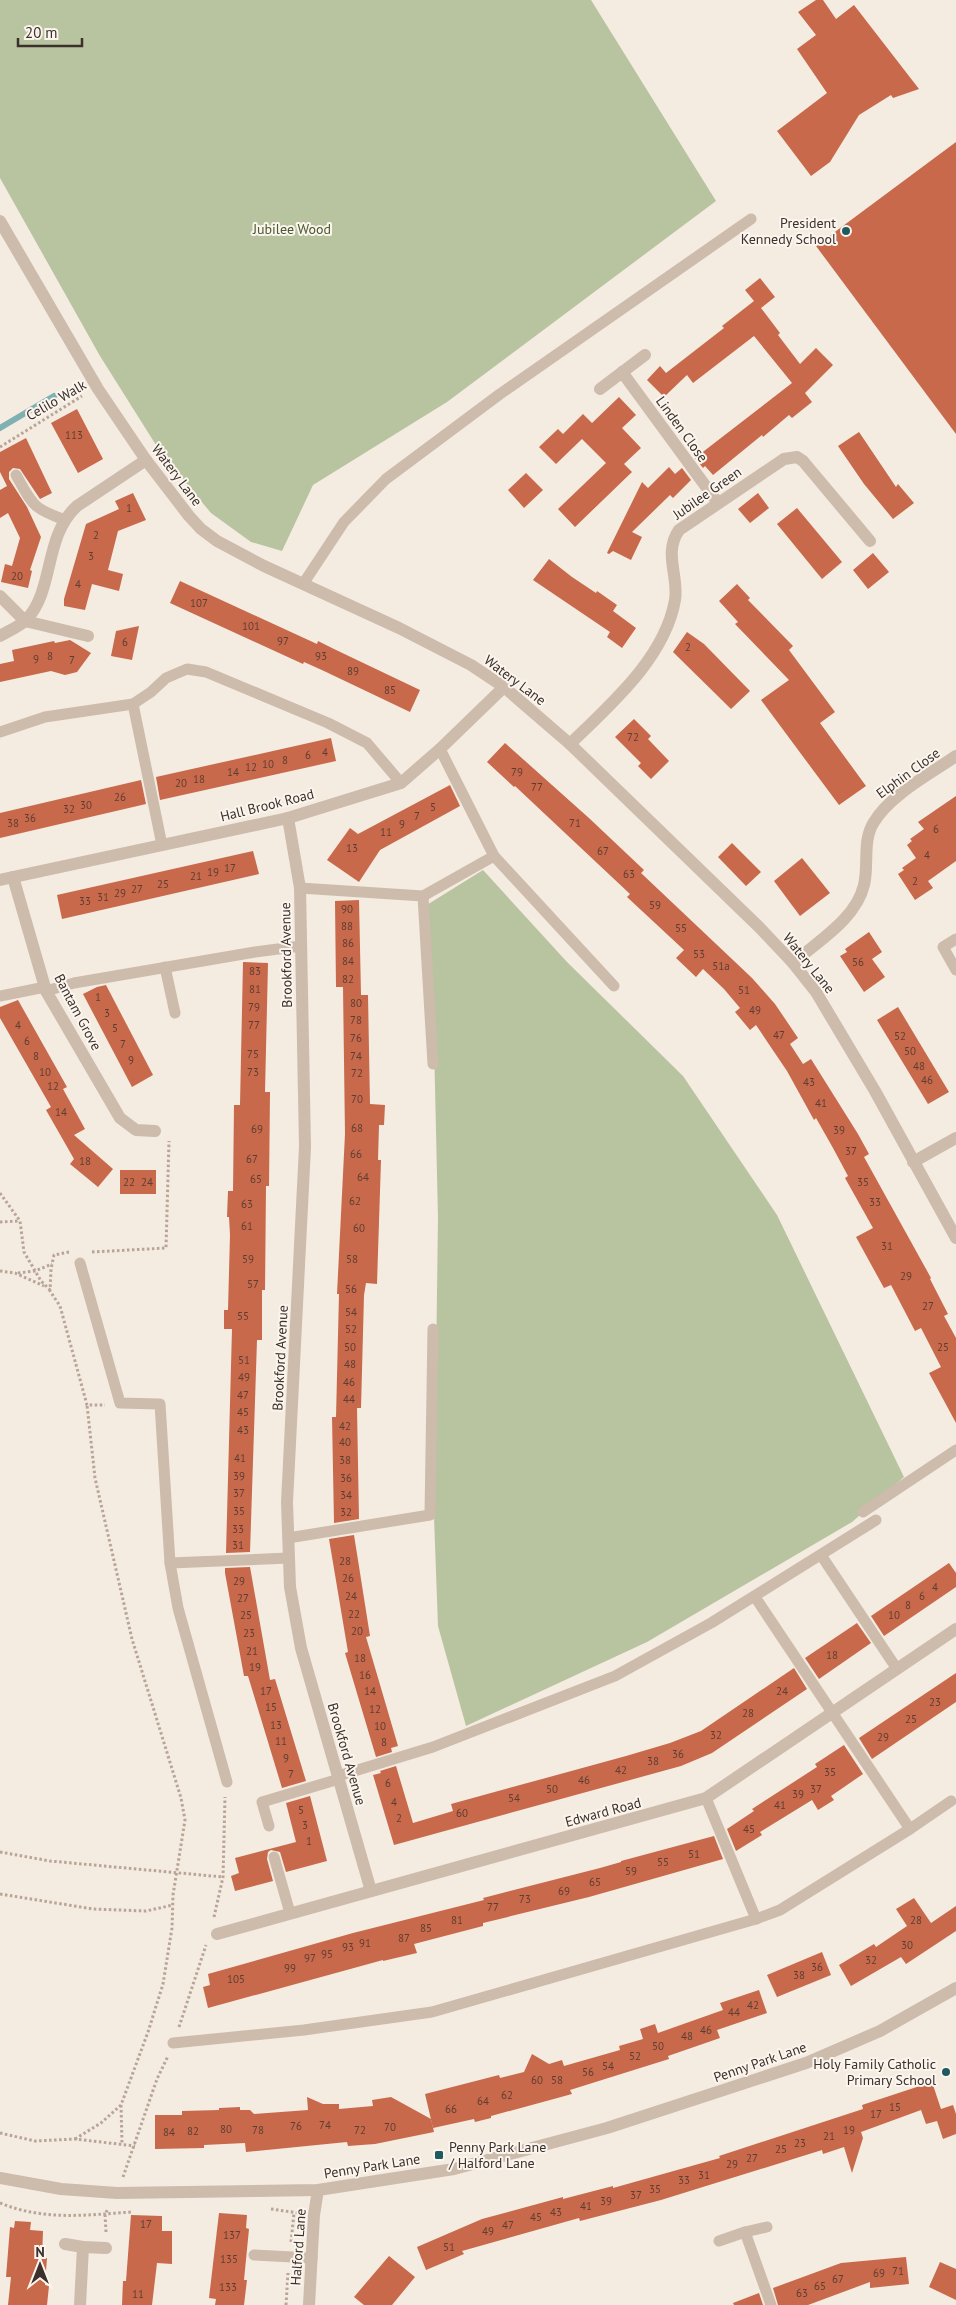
<svg xmlns="http://www.w3.org/2000/svg" width="956" height="2305" font-family="'PT Sans',sans-serif">
<style>
.green{fill:#b8c4a0}
.lines{fill:none;stroke-linecap:round;stroke-linejoin:round}
.stream{stroke:#7fb0b2;stroke-width:6}
.building{fill:#c8694b}
.path{stroke:#b9a596;stroke-width:3;stroke-dasharray:2.5 2.5;stroke-linecap:butt}
.service{stroke:#cdbbac;stroke-width:11}
.minor{stroke:#cdbbac;stroke-width:12}
.tertiary{stroke:#cdbbac;stroke-width:12}
.poi-dot{fill:#1f5a5e;stroke:#fbf5ee;stroke-width:2}
.labels{text-anchor:middle;dominant-baseline:central;stroke-width:4;stroke-linejoin:round;paint-order:stroke}
.number-label{font-size:11px;fill:#5e3e33}
.poi-label{font-size:14px;fill:#3b302b;stroke:#fbf5ee;text-anchor:end}
.park-label{font-size:14px;fill:#4a5a2e;stroke:#fbf5ee}
.street-label{font-size:14px;fill:#3b302b;stroke:#fbf5ee}
</style>
<rect width="100%" height="100%" fill="#f4ebe1"/>
<g class="green">
<polygon points="0,0 591,0 716,201 447,402 313,485 282,551 251,542 211,513 161,453 100,356 0,178"/>
<polygon points="483,870 567,962 683,1076 777,1215 904,1477 852,1522 647,1642 466,1726 438,1626 434,1517 438,1218 434,1043 422,908"/>
</g>
<g class="lines">
<polyline class="stream" points="0,428 54,396"/>
</g>
<g class="building">
<polygon points="816,0 823,0 836,19 854,5 919,89 893,98 891,95 859,115 830,162 811,176 777,131 827,93 797,49 816,35 798,12"/>
<polygon points="956,142 956,434 816,246"/>
<polygon points="760,278 775,297 761,308 780,333 778,335 800,364 816,348 833,365 805,393 812,402 792,418 789,415 763,437 762,435 713,475 705,466 703,468 695,458 792,383 754,336 693,383 687,375 664,397 647,380 660,366 666,373 724,328 722,326 754,301 745,290"/>
<polygon points="619,397 636,415 622,428 641,448 624,464 632,472 575,527 558,509 606,463 582,439 556,464 539,447 558,429 563,434 583,414 592,423"/>
<polygon points="77,409 103,459 78,473 51,423"/>
<polygon points="859,432 896,487 898,484 914,503 893,519 864,484 838,446"/>
<polygon points="26,438 52,493 40,499 20,469 13,468 9,472 9,479 27,507 41,537 30,570 32,571 28,588 1,582 5,564 12,566 20,538 8,513 0,518 0,490 7,486 0,472 0,452"/>
<polygon points="669,467 675,474 682,468 691,480 673,498 670,495 632,532 642,537 631,560 613,551 609,554 607,553 642,482 648,488"/>
<polygon points="526,473 543,490 524,508 508,490"/>
<polygon points="133,493 146,520 118,531 108,570 123,574 119,591 92,584 85,610 64,606 64,599 86,524 119,509 115,501"/>
<polygon points="758,493 769,508 750,523 738,509"/>
<polygon points="797,508 842,562 822,579 777,524"/>
<polygon points="873,553 889,572 868,589 853,570"/>
<polygon points="549,559 572,577 596,593 597,591 617,605 613,611 636,628 622,648 607,637 610,632 533,580"/>
<polygon points="180,581 317,644 318,641 334,649 420,690 410,712 324,671 304,662 303,664 170,603"/>
<polygon points="737,584 750,598 748,600 793,646 789,650 835,712 820,723 866,786 839,805 761,700 789,680 735,624 738,622 719,601"/>
<polygon points="139,626 132,660 111,656 116,631"/>
<polygon points="687,632 704,644 750,691 731,709 673,652"/>
<polygon points="70,640 91,653 77,672 65,675 51,671 0,682 0,664 14,661 12,650 54,641 55,643"/>
<polygon points="634,719 651,736 648,739 669,761 651,779 638,766 641,763 615,737"/>
<polygon points="331,738 336,761 160,800 156,777"/>
<polygon points="505,743 590,819 644,870 641,873 752,978 775,1004 798,1038 790,1044 803,1064 811,1059 858,1134 869,1154 864,1157 931,1278 930,1279 948,1314 944,1316 956,1338 956,1423 929,1373 941,1367 921,1328 915,1331 891,1285 884,1288 856,1237 873,1228 845,1178 848,1176 833,1148 816,1118 814,1120 787,1071 756,1025 750,1030 735,1012 740,1008 724,989 703,969 696,977 676,958 684,950 627,897 630,894 515,786 514,787 487,762"/>
<polygon points="141,780 146,804 0,838 0,813"/>
<polygon points="450,785 460,806 380,850 359,882 327,860 350,828 358,834"/>
<polygon points="956,796 956,861 928,881 933,888 915,900 898,874 904,870 902,868 916,858 907,845 912,841 910,839 924,829 918,822"/>
<polygon points="732,843 761,872 746,886 718,857"/>
<polygon points="253,851 259,874 62,919 57,895"/>
<polygon points="802,858 830,893 800,916 774,881"/>
<polygon points="359,900 361,995 368,995 370,1104 385,1105 384,1125 379,1125 378,1160 381,1160 377,1284 366,1283 364,1295 361,1408 357,1408 359,1519 334,1523 332,1417 336,1417 339,1294 337,1294 345,1134 343,987 336,987 335,901"/>
<polygon points="869,932 882,952 872,959 885,977 864,992 840,956 847,952 845,949"/>
<polygon points="243,962 268,963 265,1092 270,1092 269,1186 266,1186 265,1290 262,1290 262,1340 257,1340 250,1552 226,1553 232,1329 224,1329 224,1310 228,1310 230,1235 229,1217 227,1217 228,1191 233,1191 234,1105 240,1105"/>
<polygon points="106,985 153,1075 132,1087 83,994 97,987"/>
<polygon points="18,1000 67,1087 63,1089 85,1129 74,1135 113,1169 98,1187 70,1164 74,1159 46,1110 51,1107 0,1018 0,1007"/>
<polygon points="898,1007 949,1092 928,1104 877,1020"/>
<rect x="120" y="1170" width="36" height="24"/>
<polygon points="354,1535 370,1636 366,1637 398,1746 391,1748 392,1752 376,1757 345,1653 348,1652 329,1539"/>
<polygon points="949,1563 956,1573 956,1587 884,1636 871,1616"/>
<polygon points="250,1567 270,1680 275,1679 306,1781 282,1788 248,1676 244,1676 225,1573 225,1568"/>
<polygon points="857,1623 871,1643 819,1679 805,1658"/>
<polygon points="794,1668 807,1689 712,1753 681,1766 394,1845 373,1775 381,1773 380,1771 396,1766 413,1823 453,1811 451,1804 626,1756 670,1743 701,1731"/>
<polygon points="956,1673 956,1702 872,1759 859,1738"/>
<polygon points="844,1745 863,1774 831,1796 834,1800 818,1810 812,1800 760,1832 762,1835 736,1851 727,1829 754,1811 752,1809 817,1767 815,1764"/>
<polygon points="310,1796 327,1861 286,1872 280,1852 271,1850 268,1852 267,1859 273,1881 235,1891 231,1876 239,1873 235,1858 296,1842 286,1803"/>
<polygon points="714,1836 723,1859 589,1897 483,1923 483,1926 414,1944 417,1953 383,1961 383,1960 208,2008 203,1987 210,1985 208,1974 353,1933 484,1900 483,1898 600,1868 621,1862 621,1861"/>
<polygon points="914,1898 931,1923 956,1906 956,1931 906,1964 901,1957 851,1986 839,1965 874,1944 876,1947 907,1926 896,1909"/>
<polygon points="822,1952 831,1975 777,1997 767,1975"/>
<polygon points="759,1990 767,2013 717,2030 720,2038 668,2056 669,2059 570,2090 572,2094 491,2116 491,2118 475,2122 474,2119 433,2128 425,2094 499,2075 500,2078 524,2072 532,2054 549,2064 562,2060 564,2066 620,2050 619,2046 643,2039 640,2029 655,2024 658,2033 723,2010 720,2003"/>
<polygon points="932,2082 941,2109 953,2105 956,2114 956,2134 943,2139 937,2121 926,2124 921,2110 861,2132 863,2138 852,2173 844,2147 823,2154 822,2150 661,2200 580,2221 579,2218 462,2251 464,2254 426,2270 417,2247 482,2219 563,2197 563,2199 613,2186 613,2188 720,2158 719,2156 863,2109 862,2105"/>
<polygon points="307,2097 323,2104 339,2104 339,2109 373,2106 372,2100 391,2097 431,2119 434,2132 375,2144 348,2146 347,2142 246,2152 245,2143 204,2145 204,2148 155,2149 155,2115 182,2115 182,2111 219,2110 219,2108 240,2107 240,2110 250,2110 254,2114 308,2110"/>
<polygon points="219,2213 247,2215 246,2228 249,2229 244,2280 247,2280 244,2305 215,2305 216,2299 209,2298"/>
<polygon points="131,2215 162,2216 162,2231 172,2231 172,2264 157,2263 152,2305 122,2305 123,2281 126,2281"/>
<polygon points="15,2221 31,2222 30,2230 43,2231 42,2258 47,2258 45,2285 49,2286 47,2305 8,2305 11,2277 6,2277 10,2227 14,2228"/>
<polygon points="389,2256 415,2277 392,2305 364,2305 354,2297"/>
<polygon points="906,2257 909,2284 870,2288 870,2282 808,2305 778,2305 773,2288 841,2263"/>
<polygon points="940,2262 956,2269 956,2300 929,2287"/>
<polygon points="759,2293 763,2305 734,2305 733,2303"/>
</g>
<g class="lines">
<g class="path">
<polyline points="0,447 82,396"/>
<polyline points="0,1193 20,1221 24,1252 41,1281 50,1290"/>
<polyline points="0,1222 20,1221"/>
<polyline points="69,1252 54,1255 51,1269 50,1291 60,1306 87,1405 105,1405"/>
<polyline points="92,1252 166,1248 169,1141"/>
<polyline points="0,1271 15,1273 44,1286"/>
<polyline points="18,1273 35,1271 52,1264"/>
<polyline points="0,1852 50,1861 223,1877"/>
<polyline points="0,1894 93,1909 146,1911 173,1905"/>
<polyline points="214,1917 223,1877 225,1797"/>
<polyline points="179,2027 206,1945"/>
<polyline points="121,2105 122,2143"/>
<polyline points="0,2133 35,2141 75,2139 135,2146"/>
<polyline points="75,2139 101,2123 121,2105 148,2032 163,1984 172,1928 173,1895 185,1820 181,1798 132,1639 95,1478 87,1405"/>
<polyline points="123,2177 157,2079 168,2056"/>
<path d="M0,2203C44,2221 86,2215 132,2212"/>
<polyline points="271,2209 299,2213"/>
<polyline points="106,2232 105,2214 108,2209"/>
<polyline points="291,2242 294,2213"/>
<polyline points="286,2305 288,2273"/>
</g>
<g class="service">
<path d="M16,475C33,505 32,508 65,520"/>
<polyline points="303,584 344,522 386,479 500,394 751,219"/>
<polyline points="133,704 162,845"/>
<polyline points="0,732 45,717 133,704 151,692 166,678 187,669 206,672 328,723 367,743 401,783"/>
<polyline points="440,749 494,856 614,986"/>
<polyline points="300,888 423,896 494,856"/>
<polyline points="423,896 433,1064"/>
<polyline points="956,939 943,947 956,970"/>
<polyline points="165,967 175,1013"/>
<polyline points="46,991 74,983 255,952 301,946"/>
<polyline points="0,996 45,987"/>
<polyline points="80,1263 120,1403 160,1404 170,1563"/>
<polyline points="863,1512 956,1450"/>
<polyline points="288,1538 430,1515 433,1329"/>
<polyline points="821,1555 897,1669"/>
<polyline points="755,1597 910,1829 951,1801"/>
<polyline points="338,1776 433,1747 615,1676 711,1623 876,1520"/>
<polyline points="227,1782 178,1608 170,1563 289,1558"/>
<polyline points="706,1798 756,1919 780,1910 910,1829"/>
<polyline points="269,1826 262,1802 339,1779"/>
<polyline points="274,1857 290,1913"/>
<polyline points="173,2043 304,2030 432,2012 756,1919"/>
<polyline points="767,2227 745,2232 771,2305"/>
<polyline points="719,2241 745,2232"/>
<polyline points="254,2255 312,2258"/>
</g>
<g class="minor">
<polyline points="0,221 98,389 146,460 189,516 201,529 217,541 264,566 399,628 471,665 504,687 570,744 760,928 793,963 816,992 875,1091 956,1238"/>
<polyline points="622,372 718,503"/>
<polyline points="600,389 645,355"/>
<polyline points="0,596 25,621 88,636"/>
<path d="M0,636C8,631 19,627 26,620C55,590 43,537 77,506L146,460"/>
<path d="M570,744C610,705 665,658 675,600C679,576 663,553 679,530L784,459L797,457L803,461L870,541"/>
<polyline points="288,818 300,888 305,1147 287,1502 290,1587 301,1648 371,1891"/>
<polyline points="13,877 46,991 120,1118 136,1130 155,1131"/>
<polyline points="0,880 288,818 401,783 440,749 504,687"/>
<path d="M793,963C818,941 856,919 864,885C869,865 862,840 874,822C890,795 930,774 956,756"/>
<polyline points="913,1162 956,1138"/>
<polyline points="217,1934 706,1798 956,1629"/>
<polyline points="65,2244 83,2247 80,2305"/>
<polyline points="83,2247 106,2248"/>
<polyline points="309,2305 314,2215 318,2190"/>
</g>
<polyline class="tertiary" points="0,2178 61,2189 117,2193 318,2190 454,2169 607,2128 806,2063 880,2031 956,1988"/>
</g>
<g class="poi-dot">
<circle cx="846" cy="231" r="5"/>
<circle cx="946" cy="2072" r="5"/>
<rect x="434" y="2150" width="10" height="10" rx="2.5"/>
</g>
<g class="labels">
<g class="number-label">
<text x="74" y="435">113</text>
<text x="129" y="508">1</text>
<text x="96" y="535">2</text>
<text x="91" y="556">3</text>
<text x="17" y="576">20</text>
<text x="78" y="584">4</text>
<text x="199" y="603">107</text>
<text x="251" y="626">101</text>
<text x="283" y="641">97</text>
<text x="125" y="642">6</text>
<text x="688" y="647">2</text>
<text x="50" y="656">8</text>
<text x="321" y="656">93</text>
<text x="36" y="659">9</text>
<text x="72" y="660">7</text>
<text x="353" y="671">89</text>
<text x="390" y="690">85</text>
<text x="633" y="737">72</text>
<text x="325" y="752">4</text>
<text x="308" y="755">6</text>
<text x="285" y="760">8</text>
<text x="268" y="764">10</text>
<text x="251" y="767">12</text>
<text x="233" y="772">14</text>
<text x="517" y="772">79</text>
<text x="199" y="779">18</text>
<text x="181" y="783">20</text>
<text x="537" y="787">77</text>
<text x="120" y="797">26</text>
<text x="86" y="805">30</text>
<text x="433" y="807">5</text>
<text x="69" y="809">32</text>
<text x="417" y="816">7</text>
<text x="30" y="818">36</text>
<text x="13" y="823">38</text>
<text x="575" y="823">71</text>
<text x="402" y="824">9</text>
<text x="936" y="829">6</text>
<text x="386" y="832">11</text>
<text x="352" y="848">13</text>
<text x="603" y="851">67</text>
<text x="927" y="855">4</text>
<text x="230" y="868">17</text>
<text x="213" y="872">19</text>
<text x="629" y="874">63</text>
<text x="196" y="876">21</text>
<text x="915" y="881">2</text>
<text x="163" y="884">25</text>
<text x="137" y="889">27</text>
<text x="120" y="893">29</text>
<text x="103" y="897">31</text>
<text x="85" y="901">33</text>
<text x="655" y="905">59</text>
<text x="347" y="909">90</text>
<text x="347" y="926">88</text>
<text x="681" y="928">55</text>
<text x="348" y="943">86</text>
<text x="699" y="954">53</text>
<text x="348" y="961">84</text>
<text x="858" y="962">56</text>
<text x="721" y="966">51a</text>
<text x="255" y="971">83</text>
<text x="348" y="979">82</text>
<text x="255" y="989">81</text>
<text x="744" y="990">51</text>
<text x="98" y="997">1</text>
<text x="356" y="1003">80</text>
<text x="254" y="1007">79</text>
<text x="755" y="1010">49</text>
<text x="107" y="1013">3</text>
<text x="356" y="1020">78</text>
<text x="18" y="1025">4</text>
<text x="254" y="1025">77</text>
<text x="115" y="1028">5</text>
<text x="779" y="1035">47</text>
<text x="900" y="1036">52</text>
<text x="356" y="1038">76</text>
<text x="27" y="1041">6</text>
<text x="123" y="1044">7</text>
<text x="910" y="1051">50</text>
<text x="253" y="1054">75</text>
<text x="36" y="1056">8</text>
<text x="356" y="1056">74</text>
<text x="131" y="1060">9</text>
<text x="919" y="1066">48</text>
<text x="45" y="1072">10</text>
<text x="253" y="1072">73</text>
<text x="357" y="1073">72</text>
<text x="927" y="1080">46</text>
<text x="809" y="1082">43</text>
<text x="53" y="1086">12</text>
<text x="357" y="1099">70</text>
<text x="821" y="1103">41</text>
<text x="61" y="1112">14</text>
<text x="357" y="1128">68</text>
<text x="257" y="1129">69</text>
<text x="839" y="1130">39</text>
<text x="851" y="1151">37</text>
<text x="356" y="1154">66</text>
<text x="252" y="1159">67</text>
<text x="85" y="1161">18</text>
<text x="363" y="1177">64</text>
<text x="256" y="1179">65</text>
<text x="129" y="1182">22</text>
<text x="147" y="1182">24</text>
<text x="863" y="1182">35</text>
<text x="355" y="1201">62</text>
<text x="875" y="1202">33</text>
<text x="247" y="1204">63</text>
<text x="247" y="1226">61</text>
<text x="359" y="1228">60</text>
<text x="887" y="1246">31</text>
<text x="248" y="1259">59</text>
<text x="352" y="1259">58</text>
<text x="906" y="1276">29</text>
<text x="253" y="1284">57</text>
<text x="351" y="1289">56</text>
<text x="928" y="1306">27</text>
<text x="351" y="1312">54</text>
<text x="243" y="1316">55</text>
<text x="351" y="1329">52</text>
<text x="350" y="1347">50</text>
<text x="943" y="1347">25</text>
<text x="244" y="1360">51</text>
<text x="350" y="1364">48</text>
<text x="244" y="1377">49</text>
<text x="349" y="1382">46</text>
<text x="243" y="1395">47</text>
<text x="349" y="1399">44</text>
<text x="243" y="1412">45</text>
<text x="345" y="1426">42</text>
<text x="243" y="1430">43</text>
<text x="345" y="1442">40</text>
<text x="240" y="1458">41</text>
<text x="345" y="1460">38</text>
<text x="239" y="1476">39</text>
<text x="346" y="1478">36</text>
<text x="239" y="1493">37</text>
<text x="346" y="1495">34</text>
<text x="239" y="1511">35</text>
<text x="346" y="1512">32</text>
<text x="238" y="1529">33</text>
<text x="238" y="1545">31</text>
<text x="345" y="1561">28</text>
<text x="348" y="1578">26</text>
<text x="239" y="1581">29</text>
<text x="935" y="1587">4</text>
<text x="351" y="1596">24</text>
<text x="922" y="1596">6</text>
<text x="243" y="1598">27</text>
<text x="908" y="1605">8</text>
<text x="354" y="1614">22</text>
<text x="246" y="1615">25</text>
<text x="894" y="1615">10</text>
<text x="357" y="1631">20</text>
<text x="249" y="1633">23</text>
<text x="252" y="1651">21</text>
<text x="832" y="1655">18</text>
<text x="360" y="1658">18</text>
<text x="255" y="1667">19</text>
<text x="365" y="1675">16</text>
<text x="266" y="1691">17</text>
<text x="370" y="1691">14</text>
<text x="782" y="1691">24</text>
<text x="935" y="1702">23</text>
<text x="271" y="1707">15</text>
<text x="375" y="1709">12</text>
<text x="748" y="1713">28</text>
<text x="911" y="1719">25</text>
<text x="276" y="1725">13</text>
<text x="380" y="1726">10</text>
<text x="716" y="1735">32</text>
<text x="883" y="1737">29</text>
<text x="281" y="1741">11</text>
<text x="384" y="1742">8</text>
<text x="678" y="1754">36</text>
<text x="286" y="1758">9</text>
<text x="653" y="1761">38</text>
<text x="621" y="1770">42</text>
<text x="830" y="1772">35</text>
<text x="291" y="1774">7</text>
<text x="584" y="1780">46</text>
<text x="388" y="1783">6</text>
<text x="552" y="1789">50</text>
<text x="816" y="1789">37</text>
<text x="798" y="1794">39</text>
<text x="514" y="1798">54</text>
<text x="394" y="1802">4</text>
<text x="780" y="1805">41</text>
<text x="301" y="1810">5</text>
<text x="462" y="1813">60</text>
<text x="399" y="1818">2</text>
<text x="305" y="1825">3</text>
<text x="749" y="1829">45</text>
<text x="309" y="1841">1</text>
<text x="694" y="1854">51</text>
<text x="663" y="1862">55</text>
<text x="631" y="1871">59</text>
<text x="595" y="1882">65</text>
<text x="564" y="1891">69</text>
<text x="525" y="1899">73</text>
<text x="493" y="1907">77</text>
<text x="457" y="1920">81</text>
<text x="916" y="1920">28</text>
<text x="426" y="1928">85</text>
<text x="404" y="1938">87</text>
<text x="365" y="1943">91</text>
<text x="907" y="1945">30</text>
<text x="348" y="1947">93</text>
<text x="327" y="1954">95</text>
<text x="310" y="1958">97</text>
<text x="871" y="1960">32</text>
<text x="817" y="1967">36</text>
<text x="290" y="1968">99</text>
<text x="799" y="1975">38</text>
<text x="236" y="1979">105</text>
<text x="753" y="2005">42</text>
<text x="734" y="2012">44</text>
<text x="706" y="2030">46</text>
<text x="687" y="2036">48</text>
<text x="658" y="2046">50</text>
<text x="635" y="2056">52</text>
<text x="608" y="2066">54</text>
<text x="588" y="2072">56</text>
<text x="537" y="2080">60</text>
<text x="557" y="2080">58</text>
<text x="507" y="2095">62</text>
<text x="483" y="2101">64</text>
<text x="895" y="2107">15</text>
<text x="451" y="2109">66</text>
<text x="876" y="2114">17</text>
<text x="325" y="2125">74</text>
<text x="296" y="2126">76</text>
<text x="390" y="2127">70</text>
<text x="226" y="2129">80</text>
<text x="258" y="2130">78</text>
<text x="360" y="2130">72</text>
<text x="849" y="2130">19</text>
<text x="193" y="2131">82</text>
<text x="169" y="2132">84</text>
<text x="829" y="2136">21</text>
<text x="800" y="2143">23</text>
<text x="781" y="2149">25</text>
<text x="752" y="2158">27</text>
<text x="732" y="2164">29</text>
<text x="704" y="2175">31</text>
<text x="684" y="2180">33</text>
<text x="655" y="2189">35</text>
<text x="636" y="2195">37</text>
<text x="606" y="2201">39</text>
<text x="586" y="2206">41</text>
<text x="556" y="2212">43</text>
<text x="536" y="2217">45</text>
<text x="146" y="2224">17</text>
<text x="508" y="2225">47</text>
<text x="488" y="2231">49</text>
<text x="232" y="2235">137</text>
<text x="449" y="2247">51</text>
<text x="229" y="2259">135</text>
<text x="898" y="2271">71</text>
<text x="879" y="2273">69</text>
<text x="838" y="2279">67</text>
<text x="820" y="2286">65</text>
<text x="228" y="2287">133</text>
<text x="802" y="2293">63</text>
<text x="138" y="2294">11</text>
</g>
<g class="poi-label">
<text x="836" y="223">President<tspan x="836" dy="16">Kennedy School</tspan></text>
<text x="936" y="2064">Holy Family Catholic<tspan x="936" dy="16">Primary School</tspan></text>
<text x="449" y="2147" text-anchor="start">Penny Park Lane<tspan x="449" dy="16">/ Halford Lane</tspan></text>
</g>
<g class="park-label">
<text x="292" y="229">Jubilee Wood</text>
</g>
<g class="street-label">
<text transform="translate(56 400) rotate(-30)">Celilo Walk</text>
<text transform="translate(682 429) rotate(54)">Linden Close</text>
<text transform="translate(177 475) rotate(53)">Watery Lane</text>
<text transform="translate(707 493) rotate(-35)">Jubilee Green</text>
<text transform="translate(515 680) rotate(37)">Watery Lane</text>
<text transform="translate(908 773) rotate(-36)">Elphin Close</text>
<text transform="translate(267 805) rotate(-14)">Hall Brook Road</text>
<text transform="translate(286 955) rotate(-91)">Brookford Avenue</text>
<text transform="translate(809 963) rotate(51)">Watery Lane</text>
<text transform="translate(78 1012) rotate(62)">Bantam Grove</text>
<text transform="translate(280 1358) rotate(-87)">Brookford Avenue</text>
<text transform="translate(347 1754) rotate(74)">Brookford Avenue</text>
<text transform="translate(603 1812) rotate(-15)">Edward Road</text>
<text transform="translate(760 2062) rotate(-19)">Penny Park Lane</text>
<text transform="translate(372 2166) rotate(-9)">Penny Park Lane</text>
<text transform="translate(298 2247) rotate(-86)">Halford Lane</text>
</g>
</g>
<g transform="translate(40 2265)" stroke="#fbf5ee" stroke-width="4" paint-order="stroke">
<path d="M0-4L9 19L0 12L-9 19Z" fill="#3b302b"/>
<text y="-8" font-size="14" font-weight="bold" text-anchor="middle" fill="#3b302b">N</text>
</g>
<path d="M18 38v8h64v-8" fill="none" stroke="#3b302b" stroke-width="2.5"/>
<text x="25" y="38" font-size="15" fill="#3b302b" stroke="#fbf5ee" stroke-width="4" paint-order="stroke">20 m</text>
</svg>
